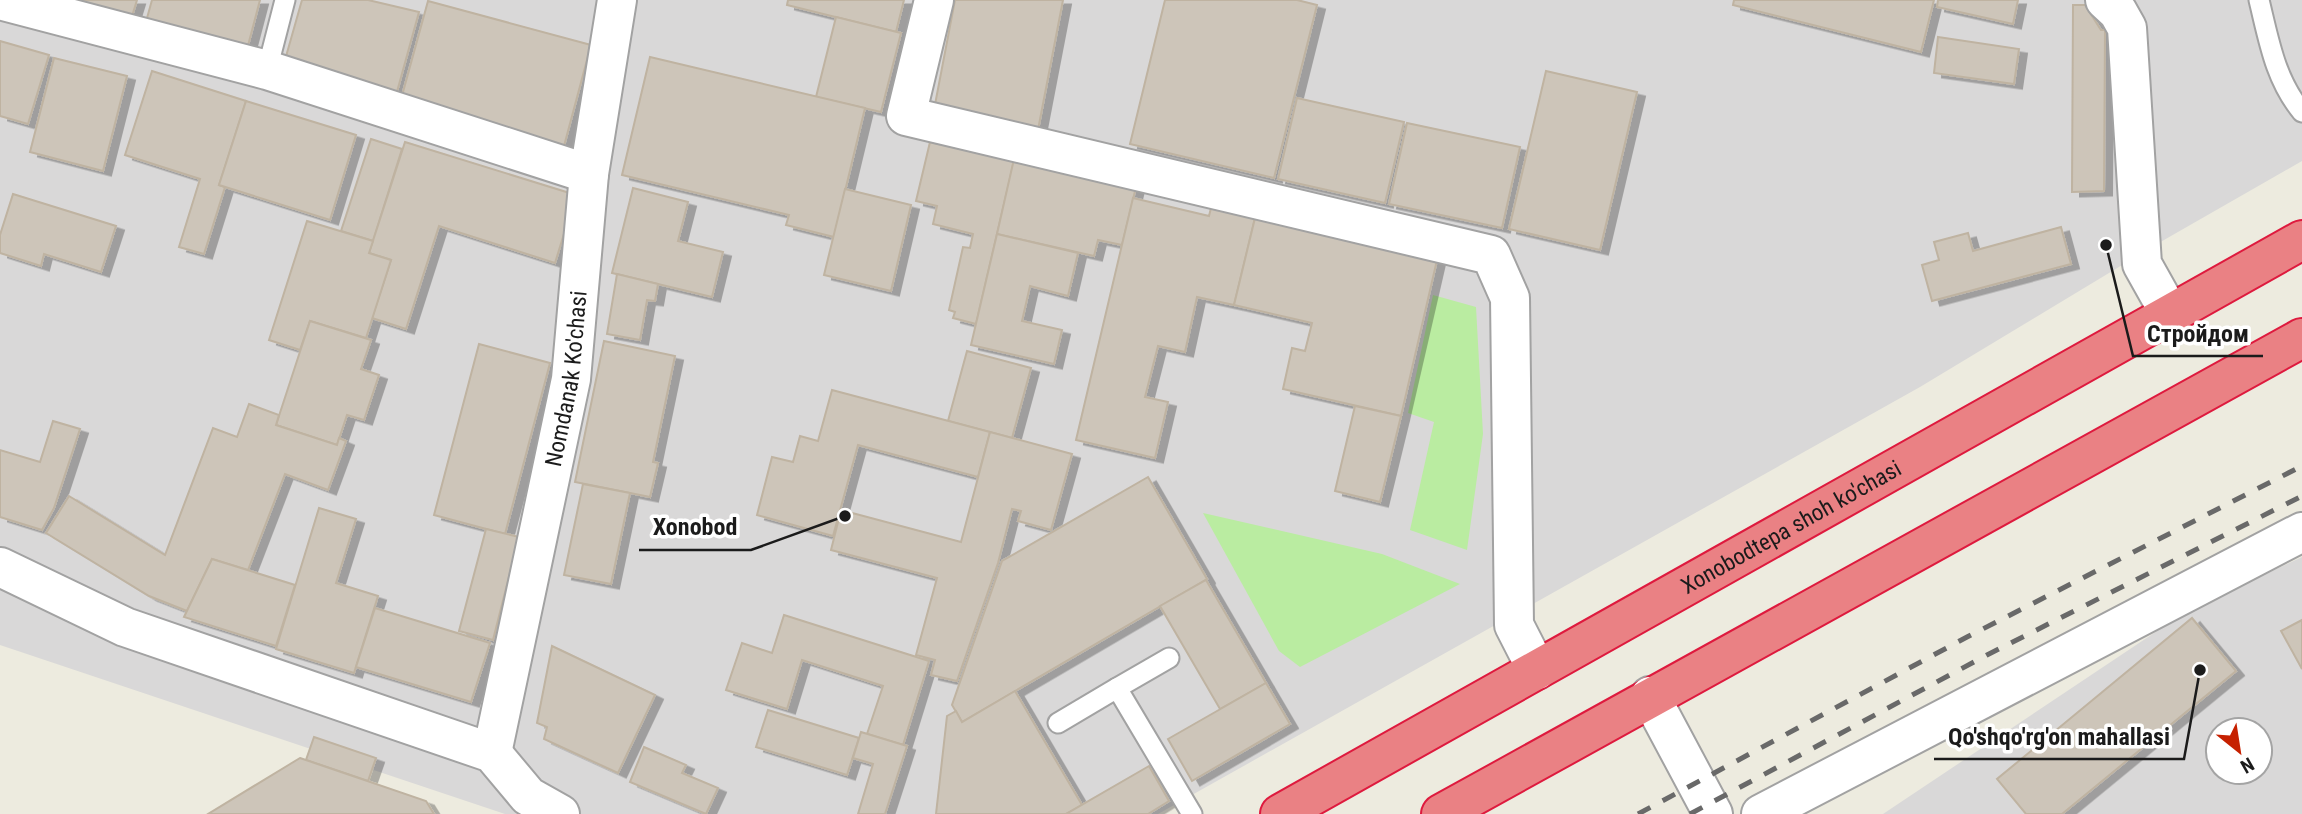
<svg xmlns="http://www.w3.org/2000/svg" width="2302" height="814" font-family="'Roboto Condensed',sans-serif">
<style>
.residential{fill:#d9d8d8;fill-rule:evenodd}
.grass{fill:#baeca1}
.building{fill:#cdc5b9;stroke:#bfb3a1;stroke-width:2;filter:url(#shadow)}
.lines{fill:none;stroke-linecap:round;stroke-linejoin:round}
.lane-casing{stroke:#a2a2a2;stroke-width:23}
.street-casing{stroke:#a2a2a2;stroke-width:42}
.highway-casing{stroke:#de1a3e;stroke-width:42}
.lane{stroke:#fff;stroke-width:19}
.street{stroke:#fff;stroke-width:38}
.highway{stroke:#ea8184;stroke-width:38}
.rail{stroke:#696969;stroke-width:5;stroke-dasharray:14 14;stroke-linecap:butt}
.labels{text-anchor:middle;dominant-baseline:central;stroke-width:7;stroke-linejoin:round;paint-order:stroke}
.street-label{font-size:23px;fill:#1b1b1b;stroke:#fff}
.leader{fill:none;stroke:#1b1b1b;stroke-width:2.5}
.callout-dot{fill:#1b1b1b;stroke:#fff;stroke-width:2.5}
.callout-label{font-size:24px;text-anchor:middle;font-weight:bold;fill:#1b1b1b;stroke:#fff;stroke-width:7;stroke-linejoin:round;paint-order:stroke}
</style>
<defs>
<filter id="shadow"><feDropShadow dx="8" dy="4.5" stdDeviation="0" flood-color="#0004"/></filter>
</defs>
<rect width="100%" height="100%" fill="#edebdf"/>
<g class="residential">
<polygon points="0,0 2302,0 2302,161 2157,244 1920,387 1158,814 505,814 0,645"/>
<path d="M2302,557V814H1883L2187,611ZM2218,730H2260V772H2218Z"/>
</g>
<g class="grass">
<polygon points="1433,295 1476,307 1483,434 1467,550 1410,530 1434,422 1408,413"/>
<polygon points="1203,513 1382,554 1460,584 1300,667 1279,651"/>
</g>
<g class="building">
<polygon points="38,0 137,0 129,26"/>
<polygon points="152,0 260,0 245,57 144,29"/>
<polygon points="302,0 368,0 419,12 395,99 283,67"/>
<polygon points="788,0 904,0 896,32 787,5"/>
<polygon points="955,0 1063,0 1037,135 933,115"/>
<polygon points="1165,0 1297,0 1317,5 1274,178 1130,144"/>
<polygon points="1734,0 1934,0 1921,52 1733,5"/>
<polygon points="1938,0 2018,0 2013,24 1937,7"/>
<polygon points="428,1 591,45 564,146 400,103"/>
<polygon points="2073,5 2085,5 2101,30 2105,30 2104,191 2072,192"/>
<polygon points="836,17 901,33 881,112 816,97"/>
<polygon points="1938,37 2019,49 2014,84 1934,73"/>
<polygon points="0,41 49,55 28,124 0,116"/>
<polygon points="650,57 865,108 834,237 786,225 789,215 622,175"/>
<polygon points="54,58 127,76 103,171 30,152"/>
<polygon points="152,71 246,101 219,185 225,187 204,254 179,247 200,179 125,155"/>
<polygon points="1546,71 1637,92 1600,250 1509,229"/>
<polygon points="1297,98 1404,122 1385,203 1278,179"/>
<polygon points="246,101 356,135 330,220 219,185"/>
<polygon points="1407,123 1520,147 1502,228 1389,204"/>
<polygon points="371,139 402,149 373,241 341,231"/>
<polygon points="405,142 576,195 555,263 439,226 406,329 372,318 391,260 369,253"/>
<polygon points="930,142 1014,161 976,324 953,318 955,312 949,310 963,247 970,248 973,234 933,224 937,206 916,201"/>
<polygon points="1014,159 1136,187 1122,245 1098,240 1094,256 997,234"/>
<polygon points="633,188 688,202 678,241 723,252 712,297 612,273"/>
<polygon points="845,189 911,205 891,291 824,275"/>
<polygon points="13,194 116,226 101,272 44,254 41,266 0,253 0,235"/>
<polygon points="1133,198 1209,216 1212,204 1255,218 1234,305 1197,297 1185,352 1158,346 1145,397 1168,402 1155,458 1076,440"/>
<polygon points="1255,218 1437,260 1401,416 1283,389 1292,348 1305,351 1312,323 1234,305"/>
<polygon points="307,221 373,241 369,253 391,260 366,338 310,321 300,350 269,340"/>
<polygon points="2061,227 2071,264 1932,301 1922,265 1939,260 1934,242 1968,233 1973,251"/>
<polygon points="997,234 1078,253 1068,296 1030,286 1022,321 1062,330 1054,364 971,345"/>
<polygon points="617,274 658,284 655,301 647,300 640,340 607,334"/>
<polygon points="310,321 371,340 361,369 379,375 364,420 347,415 337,445 276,425"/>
<polygon points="604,341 675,356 653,462 658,463 650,497 575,482"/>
<polygon points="479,344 550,363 505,534 434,515"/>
<polygon points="967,351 1031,368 1012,438 948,421"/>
<polygon points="832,390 990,432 978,477 858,445 833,536 757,515 772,457 793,462 800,436 818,441"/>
<polygon points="249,404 279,415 276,425 337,445 339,438 346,441 328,490 285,474 248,570 212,559 187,611 149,596 46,533 69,496 165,555 213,428 237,437"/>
<polygon points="1355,406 1401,416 1380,502 1335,491"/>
<polygon points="53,421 80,429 54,508 42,530 0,517 0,450 40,462"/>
<polygon points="990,432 1072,454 1051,530 1018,521 1021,511 1012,509 998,563 957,681 931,675 935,660 916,655 937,578 831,550 841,510 961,542"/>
<polygon points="1148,477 1207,579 962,722 952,705 1002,561"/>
<polygon points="583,484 630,493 611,584 564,575"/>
<polygon points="319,508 356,519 336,583 378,596 354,673 276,649"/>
<polygon points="486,529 519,537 493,640 459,631"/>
<polygon points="212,559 295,585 276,646 184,617"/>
<polygon points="1206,580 1266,683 1220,709 1160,606"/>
<polygon points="375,608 490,643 471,702 356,667"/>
<polygon points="784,615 929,661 903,745 867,734 883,686 802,660 787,709 726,690 742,643 772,653"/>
<polygon points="2192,618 2236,671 2062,814 2026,814 1997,779"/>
<polygon points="2302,620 2302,669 2281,631"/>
<polygon points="552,646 655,695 618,773 544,739 547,727 537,723"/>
<polygon points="1266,683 1290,724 1192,781 1168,739"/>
<polygon points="1015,691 1082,805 1066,814 936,814 947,716 956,711 962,722"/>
<polygon points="768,710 859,738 847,775 756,747"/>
<polygon points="861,732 907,746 885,814 858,814 873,764 853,758"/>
<polygon points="314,737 376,758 368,781 306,760"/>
<polygon points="644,747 686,765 682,773 718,788 706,814 630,782"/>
<polygon points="300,758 426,801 434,814 208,814"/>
<polygon points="1149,766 1169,801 1148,814 1066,814"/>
</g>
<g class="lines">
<defs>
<g id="lane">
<path d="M2259,0C2269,41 2275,79 2302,112"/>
<polyline points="267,70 285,0"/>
<polyline points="1117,688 1169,658"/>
<polyline points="1058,723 1117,688 1192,814"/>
</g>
<g id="street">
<polyline points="0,0 267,70 589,174"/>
<polyline points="934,0 906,116 1491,255 1510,298 1514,625 1537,670"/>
<polyline points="2105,0 2118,12 2127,28 2142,264 2170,314"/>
<polyline points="0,567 125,627 492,753 528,796 560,814"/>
<polyline points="1650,696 1713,814"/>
<path id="s1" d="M492,753L571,379L589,174L617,0"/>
<polyline points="1761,814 2302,532"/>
</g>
<g id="highway">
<path id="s2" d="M1280,814L2302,240"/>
<polyline points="1441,814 2302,338"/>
</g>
</defs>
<use href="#lane" class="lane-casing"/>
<use href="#street" class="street-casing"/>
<use href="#highway" class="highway-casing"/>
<use href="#lane" class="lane"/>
<use href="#street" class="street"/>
<use href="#highway" class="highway"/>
<g class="rail">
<polyline points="1638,814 1967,637 2302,466"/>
<polyline points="1690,814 1987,655 2302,496"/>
</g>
</g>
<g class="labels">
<g class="street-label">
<text stroke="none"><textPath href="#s1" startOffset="382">Nomdanak Ko'chasi</textPath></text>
<text stroke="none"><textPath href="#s2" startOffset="586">Xonobodtepa shoh ko'chasi</textPath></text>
</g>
</g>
<path class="leader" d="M2106 245L2133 356H2263M845 516L751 550H639M2200 670L2184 759H1934"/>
<g class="callout-dot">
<circle cx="2106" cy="245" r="7"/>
<circle cx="845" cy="516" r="7"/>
<circle cx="2200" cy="670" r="7"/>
</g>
<g class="callout-label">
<text x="2198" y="342">Стройдом</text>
<text x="695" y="535">Xonobod</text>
<text x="2059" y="745">Qo'shqo'rg'on mahallasi</text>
</g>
<g transform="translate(2239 751) rotate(150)"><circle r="33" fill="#ffffff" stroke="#a4a4a4" stroke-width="2"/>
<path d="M0-5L12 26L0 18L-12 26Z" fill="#c62000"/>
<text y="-10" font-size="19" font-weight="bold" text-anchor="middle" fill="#1b1b1b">N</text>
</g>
</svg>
